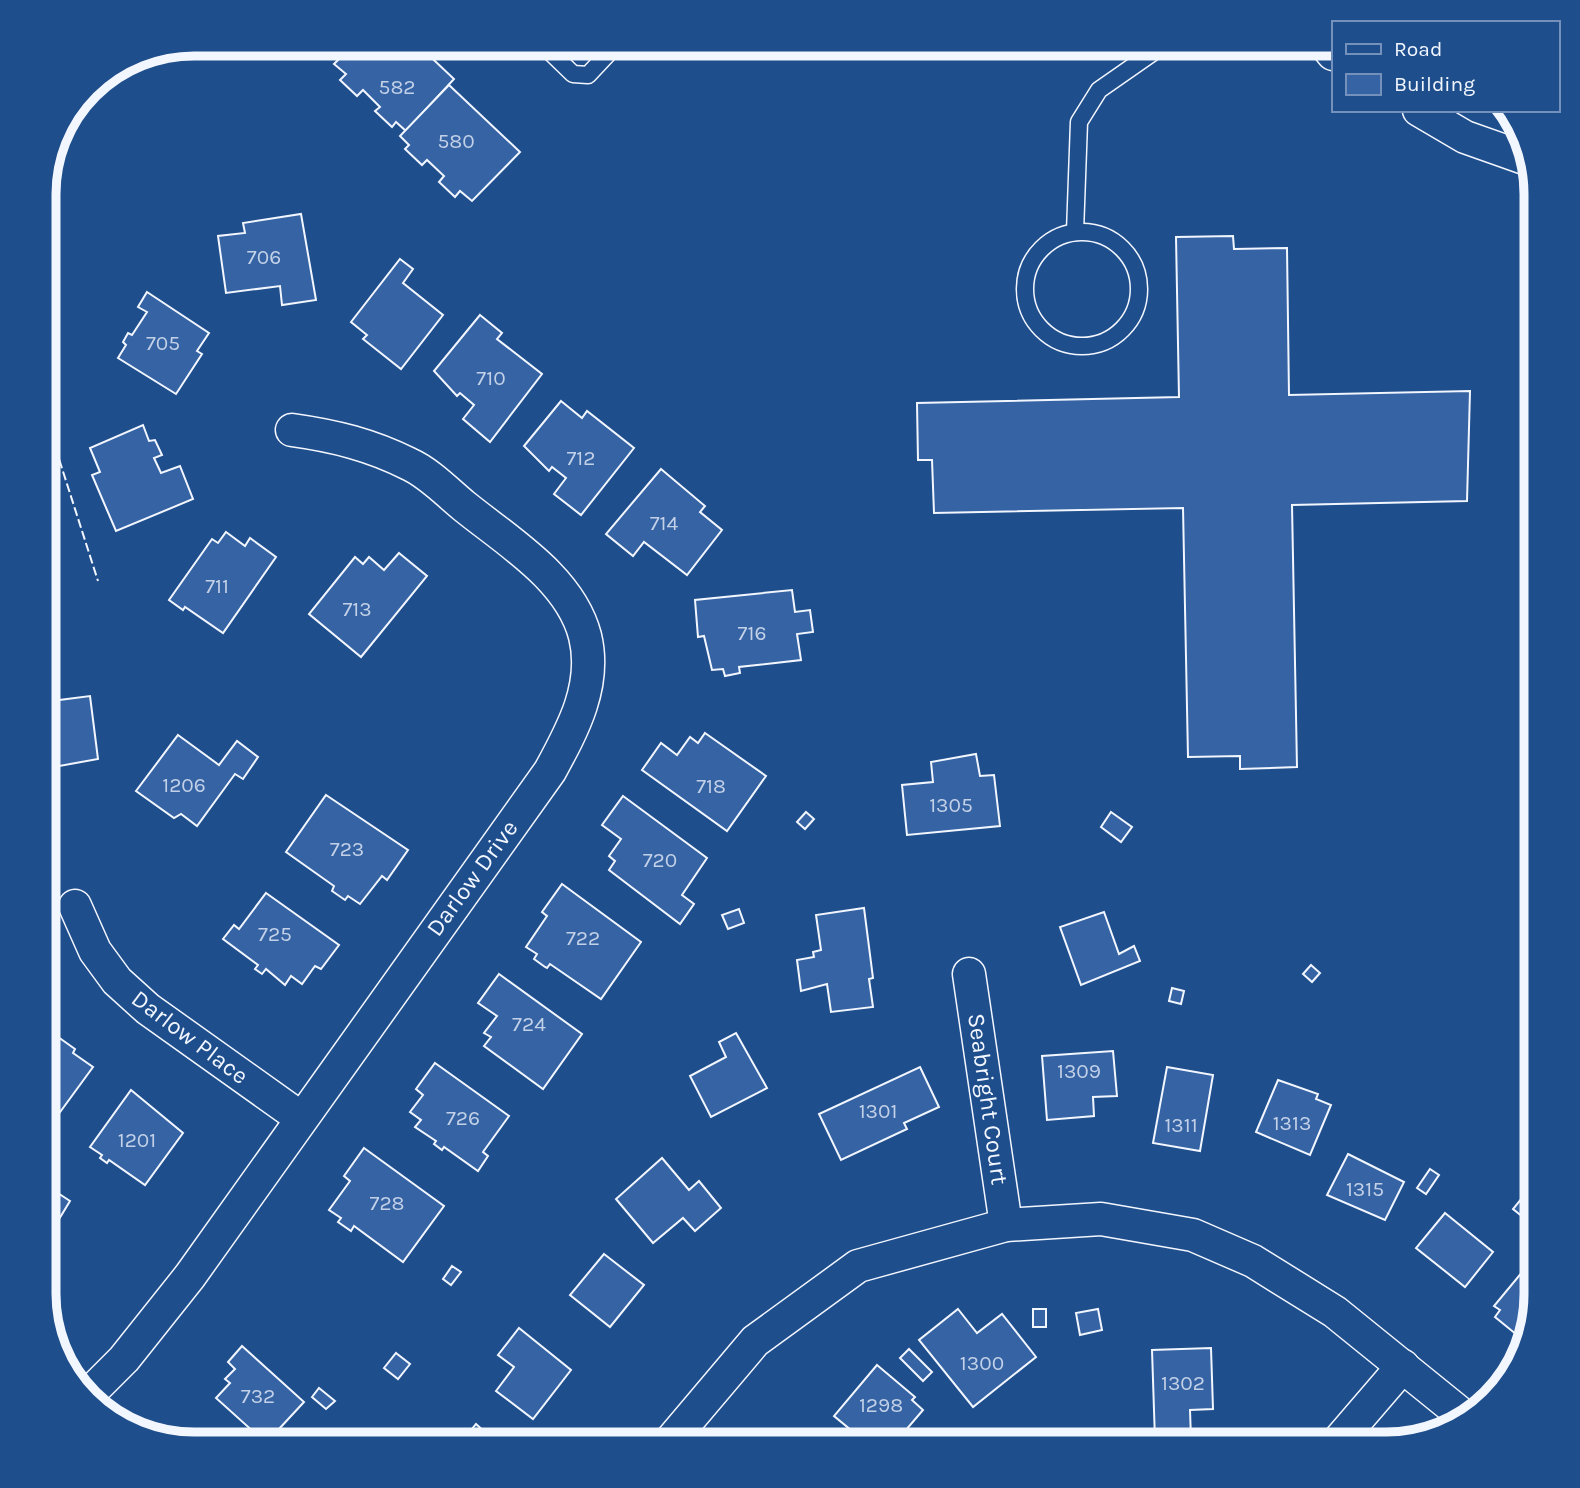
<svg xmlns="http://www.w3.org/2000/svg" width="1580" height="1488" font-family="Karla,sans-serif">
<style>
.building{fill:#3563a3;stroke:#f2f6ff;stroke-width:2}
.lines{fill:none;stroke-linecap:round;stroke-linejoin:round}
.lane-casing{stroke:#f2f6ff;stroke-width:19}
.street-casing{stroke:#f2f6ff;stroke-width:35}
.lane{stroke:#1f4e8c;stroke-width:16}
.street{stroke:#1f4e8c;stroke-width:32}
.fence{stroke:#f2f6ff;stroke-width:2;stroke-dasharray:9 3.5;stroke-linecap:butt}
.labels{text-anchor:middle;dominant-baseline:central;stroke-width:5;stroke-linejoin:round;paint-order:stroke}
.number-label{font-size:21px;fill:#c3d1e8}
.street-label{font-size:24px;fill:#f2f6ff;stroke:#1f4e8c}
.rim{fill:none;stroke:#f2f6ff;stroke-width:9}
</style>
<rect width="100%" height="100%" fill="#1f4e8c"/>
<g class="building">
<polygon points="354,44 417,44 454,79 406,131 396,122 392,127 375,111 380,107 363,90 357,96 340,80 346,74 334,64"/>
<polygon points="449,85 520,152 472,201 460,191 455,197 439,182 444,176 427,160 422,165 405,149 409,145 400,136"/>
<polygon points="301,214 316,300 282,305 280,286 226,293 218,236 245,233 243,223"/>
<polygon points="1233,236 1234,249 1287,248 1289,395 1470,391 1467,501 1292,505 1297,767 1240,769 1240,756 1188,757 1183,508 934,513 932,460 918,460 917,403 1179,397 1176,237"/>
<polygon points="400,259 413,269 403,283 443,315 401,369 363,339 367,335 351,322"/>
<polygon points="147,292 209,333 197,351 202,354 176,394 118,358 126,345 123,342 128,333 132,335 147,312 138,307"/>
<polygon points="480,315 502,333 497,339 542,374 490,442 463,419 474,405 460,393 457,396 434,371"/>
<polygon points="561,401 582,418 587,411 634,448 581,515 554,494 566,478 552,467 549,471 524,446"/>
<polygon points="143,425 149,441 155,440 162,455 154,458 161,473 180,466 193,499 116,531 92,475 100,472 90,448"/>
<polygon points="661,469 705,506 700,512 722,530 687,575 644,542 633,556 606,534"/>
<polygon points="226,532 245,546 250,538 276,557 223,633 185,607 183,610 169,600 212,539 218,543"/>
<polygon points="399,553 427,576 361,657 309,614 355,557 363,564 369,557 384,570"/>
<polygon points="792,590 795,612 810,610 813,632 797,634 801,660 739,667 740,673 725,676 723,669 712,670 704,636 698,637 695,600"/>
<polygon points="90,696 98,759 59,766 59,770 44,772 44,702"/>
<polygon points="705,733 766,776 727,831 642,770 661,743 677,755 690,737 698,743"/>
<polygon points="178,735 219,765 237,741 258,757 243,779 235,774 197,826 181,814 174,818 136,791"/>
<polygon points="976,754 980,776 994,775 1000,826 907,835 902,785 933,782 931,762"/>
<polygon points="326,795 408,850 387,880 382,876 360,904 348,896 345,900 332,891 334,886 286,852"/>
<polygon points="623,796 707,858 682,895 694,904 680,924 609,870 615,861 609,856 621,839 602,825"/>
<polygon points="806,812 814,819 805,829 797,822"/>
<polygon points="1111,812 1132,827 1121,842 1101,827"/>
<polygon points="562,884 641,942 601,999 550,964 547,968 545,967 534,959 537,954 526,947 547,916 542,912"/>
<polygon points="266,893 339,945 321,969 315,966 302,984 291,976 285,985 266,969 262,974 255,969 258,965 223,939 234,925 239,929"/>
<polygon points="864,908 873,978 869,979 873,1007 831,1012 827,984 801,991 797,960 814,957 813,952 821,950 816,915"/>
<polygon points="739,909 744,923 728,929 722,915"/>
<polygon points="1104,912 1119,954 1134,946 1140,961 1081,985 1060,927"/>
<polygon points="1311,965 1320,973 1312,982 1303,974"/>
<polygon points="499,974 582,1034 543,1089 484,1046 491,1037 484,1033 497,1016 478,1003"/>
<polygon points="1172,988 1184,991 1181,1004 1169,1001"/>
<polygon points="44,1027 75,1049 73,1053 93,1067 55,1119 44,1112"/>
<polygon points="736,1033 767,1088 711,1117 690,1076 726,1057 719,1042"/>
<polygon points="1113,1051 1117,1096 1093,1097 1094,1116 1047,1120 1042,1056"/>
<polygon points="435,1063 509,1116 483,1152 488,1156 478,1171 444,1147 442,1150 434,1144 436,1141 415,1127 421,1120 410,1112 423,1095 416,1089"/>
<polygon points="920,1067 939,1107 904,1123 907,1129 841,1160 819,1114"/>
<polygon points="1167,1067 1213,1075 1200,1151 1153,1143"/>
<polygon points="1278,1080 1318,1094 1316,1099 1331,1105 1310,1155 1256,1132"/>
<polygon points="131,1090 183,1133 145,1185 109,1160 107,1163 100,1158 102,1155 90,1147"/>
<polygon points="364,1148 444,1206 403,1262 354,1226 351,1231 338,1222 341,1218 329,1210 350,1181 344,1176"/>
<polygon points="1348,1154 1404,1182 1385,1220 1327,1195"/>
<polygon points="662,1158 689,1190 699,1181 721,1208 695,1231 683,1218 653,1243 616,1199"/>
<polygon points="1430,1169 1439,1175 1426,1194 1417,1188"/>
<polygon points="1536,1181 1536,1213 1529,1222 1513,1209"/>
<polygon points="44,1184 70,1201 44,1244"/>
<polygon points="1445,1213 1493,1252 1465,1287 1416,1248"/>
<polygon points="604,1254 644,1285 610,1327 570,1295"/>
<polygon points="452,1266 461,1272 451,1285 443,1279"/>
<polygon points="1523,1271 1536,1282 1536,1294 1530,1324 1528,1323 1517,1335 1495,1317 1500,1310 1494,1306"/>
<polygon points="958,1309 977,1333 1002,1314 1036,1357 973,1407 919,1340"/>
<rect x="1033" y="1309" width="13" height="18"/>
<polygon points="1098,1309 1102,1330 1080,1335 1076,1313"/>
<polygon points="519,1328 571,1370 533,1419 496,1391 514,1367 498,1355"/>
<polygon points="242,1346 304,1402 266,1443 216,1398 230,1383 225,1379 235,1369 228,1362"/>
<polygon points="1211,1348 1213,1409 1190,1410 1191,1439 1155,1440 1152,1350"/>
<polygon points="909,1349 932,1372 923,1381 900,1358"/>
<polygon points="396,1353 410,1364 398,1379 384,1368"/>
<polygon points="877,1365 915,1397 912,1400 923,1410 894,1444 881,1434 873,1444 868,1444 834,1416"/>
<polygon points="319,1388 335,1401 326,1409 312,1397"/>
<polygon points="476,1424 486,1433 501,1444 460,1444"/>
<polygon points="816,1435 827,1444 809,1444"/>
</g>
<g class="lines">
<defs>
<g id="lane">
<polyline points="542,44 573,74 588,75 617,44"/>
<circle cx="1082" cy="289" r="57"/>
<polyline points="1075,232 1079,122 1099,90 1165,44"/>
</g>
<g id="street">
<polyline points="1325,44 1333,54"/>
<polyline points="1419,110 1465,137 1530,160"/>
<polyline points="75,906 95,951 117,981 148,1009 301,1118"/>
<polyline points="969,974 1006,1225"/>
<path d="M86,1397L124,1359L190,1276L550,771C573,729 597,685 585,636C570,578 507,541 464,506C447,492 429,473 409,464C371,445 335,436 292,430"/>
<polyline points="668,1444 755,1341 858,1266 1006,1225 1101,1219 1193,1235 1253,1261 1335,1312 1466,1418"/>
<polyline points="1336,1444 1403,1366"/>
</g>
</defs>
<use href="#lane" class="lane-casing"/>
<use href="#street" class="street-casing"/>
<use href="#lane" class="lane"/>
<use href="#street" class="street"/>
<polyline class="fence" points="44,412 98,581"/>
</g>
<g class="labels">
<g class="number-label">
<text x="397" y="87">582</text>
<text x="456" y="141">580</text>
<text x="264" y="257">706</text>
<text x="163" y="343">705</text>
<text x="491" y="378">710</text>
<text x="581" y="458">712</text>
<text x="664" y="523">714</text>
<text x="217" y="586">711</text>
<text x="357" y="609">713</text>
<text x="752" y="633">716</text>
<text x="184" y="785">1206</text>
<text x="711" y="786">718</text>
<text x="951" y="805">1305</text>
<text x="347" y="849">723</text>
<text x="660" y="860">720</text>
<text x="275" y="934">725</text>
<text x="583" y="938">722</text>
<text x="529" y="1024">724</text>
<text x="1079" y="1071">1309</text>
<text x="878" y="1111">1301</text>
<text x="463" y="1118">726</text>
<text x="1292" y="1123">1313</text>
<text x="1181" y="1125">1311</text>
<text x="137" y="1140">1201</text>
<text x="1365" y="1189">1315</text>
<text x="387" y="1203">728</text>
<text x="982" y="1363">1300</text>
<text x="1183" y="1383">1302</text>
<text x="258" y="1396">732</text>
<text x="881" y="1405">1298</text>
</g>
<g class="street-label">
<text transform="translate(472 878) rotate(-54)">Darlow Drive</text>
<text transform="translate(190 1037) rotate(37)">Darlow Place</text>
<text transform="translate(988 1099) rotate(82)">Seabright Court</text>
</g>
</g>
<path d="M0 0H1580V1488H0ZM194 56H1386A138 138 0 0 1 1524 194V1294A138 138 0 0 1 1386 1432H194A138 138 0 0 1 56 1294V194A138 138 0 0 1 194 56Z" fill="#1f4e8c" fill-rule="evenodd"/>
<path class="rim" d="M194 56H1386A138 138 0 0 1 1524 194V1294A138 138 0 0 1 1386 1432H194A138 138 0 0 1 56 1294V194A138 138 0 0 1 194 56Z"/>
<rect x="1332" y="21" width="228" height="91" fill="#1f4e8c" stroke="#7391ba" stroke-width="2"/>
<rect x="1346" y="44" width="35" height="10" fill="#1f4e8c" stroke="#7391ba" stroke-width="2"/>
<text x="1394" y="56" font-size="21" fill="#f2f6ff">Road</text>
<rect x="1346" y="74" width="35" height="21" fill="#3563a3" stroke="#7391ba" stroke-width="2"/>
<text x="1394" y="91" font-size="21" fill="#f2f6ff">Building</text>
</svg>
